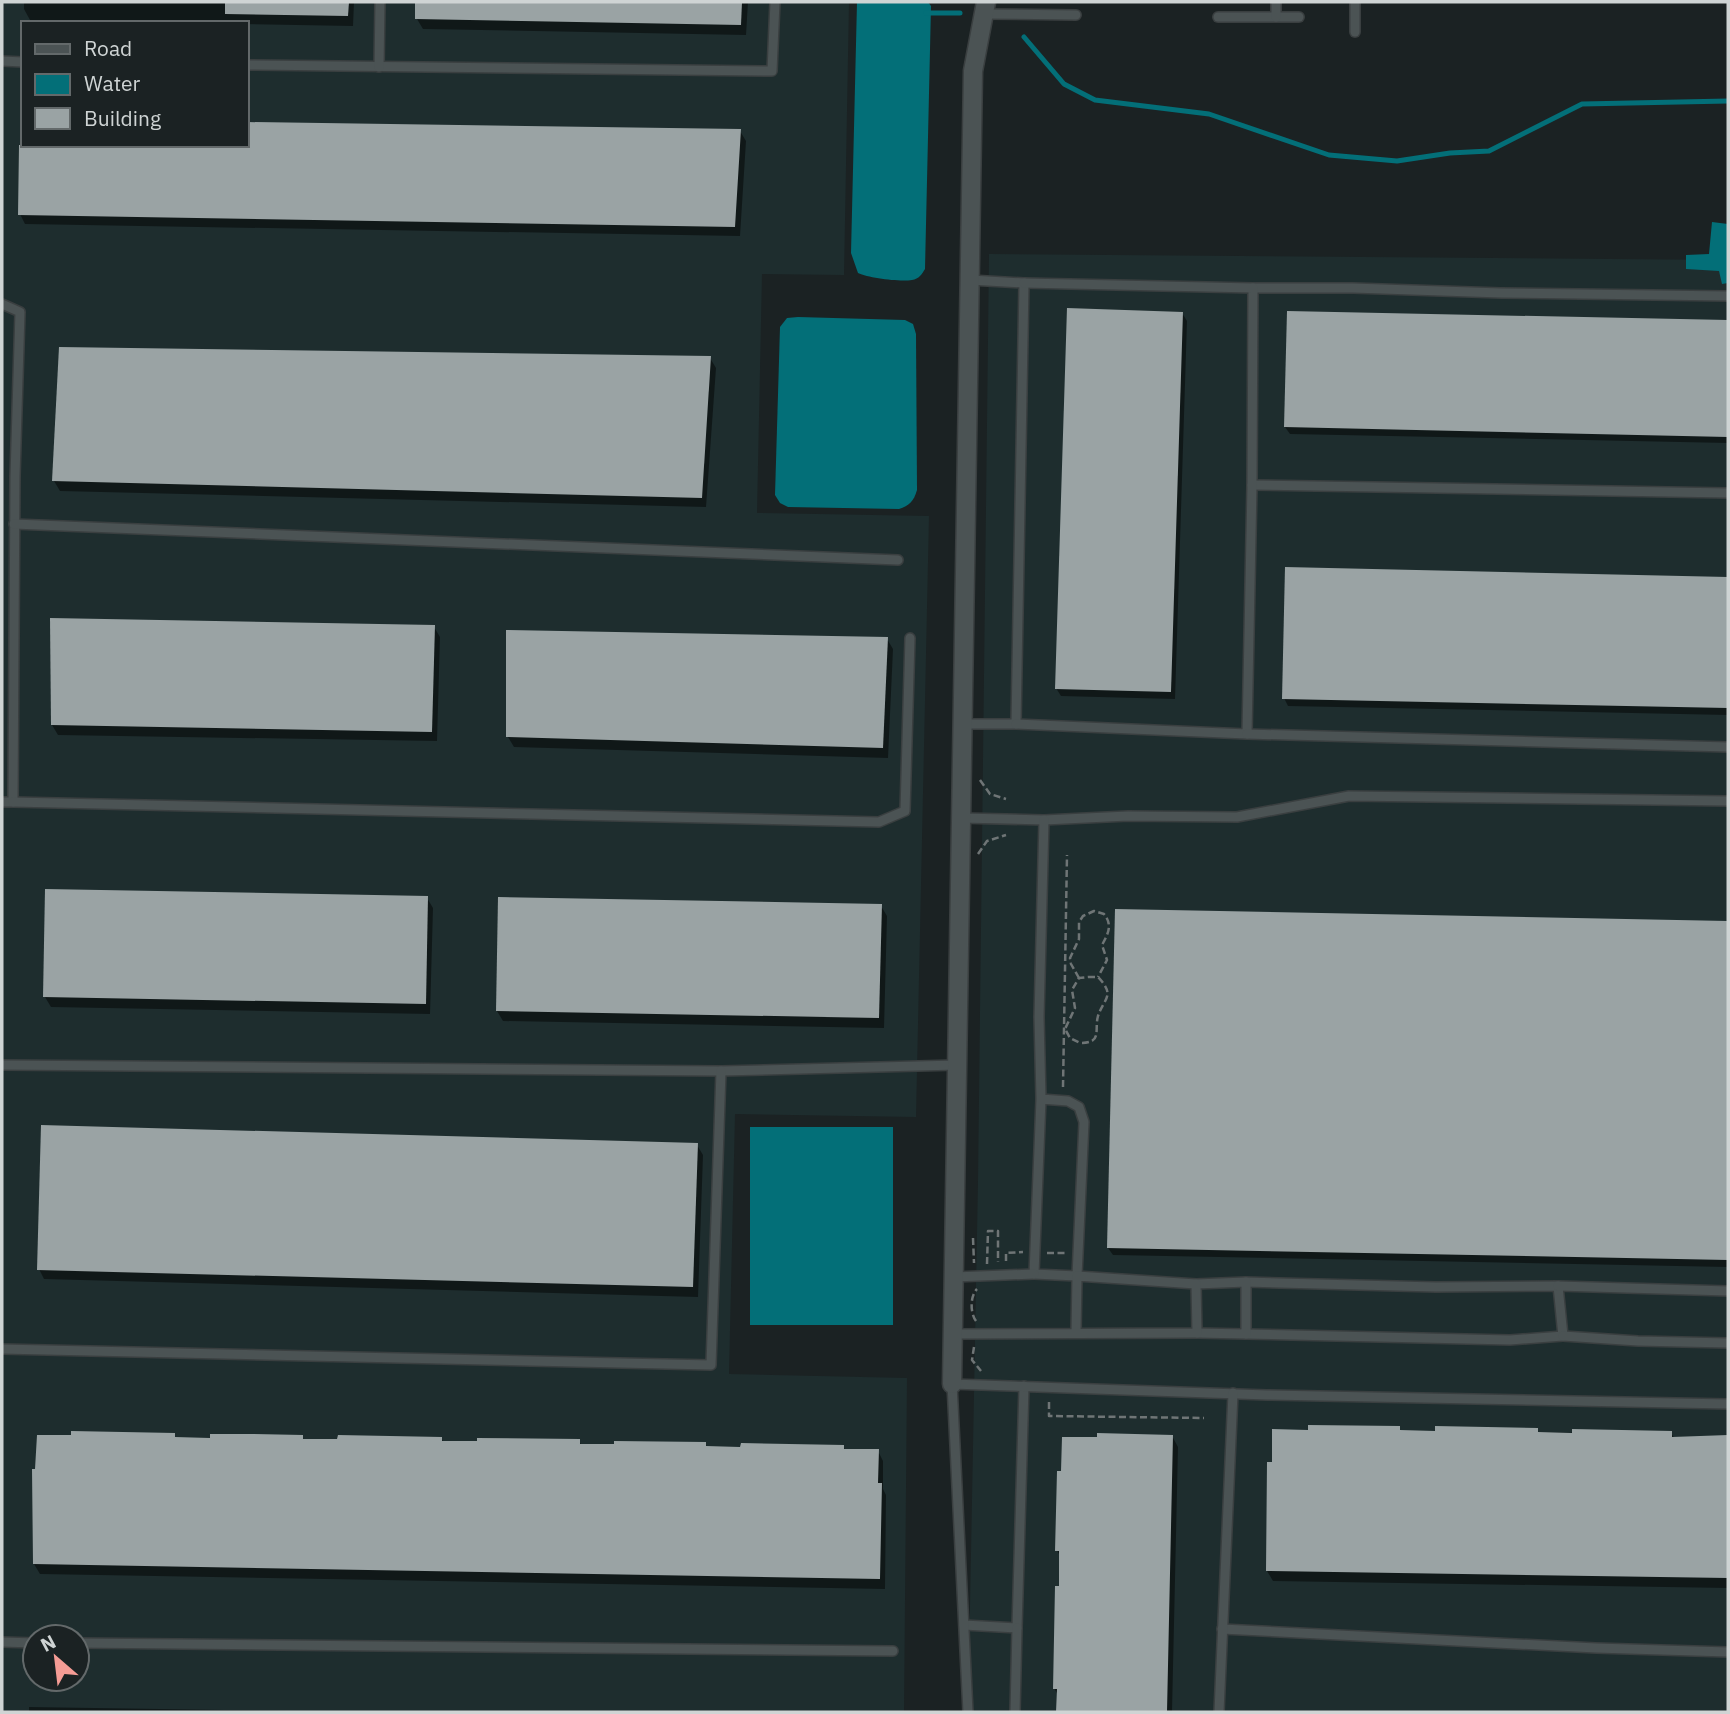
<svg xmlns="http://www.w3.org/2000/svg" width="1730" height="1714" font-family="'IBM Plex Sans',sans-serif">
<style>
.built{fill:#1e2d2e;fill-rule:evenodd}
.water{fill:#036f78}
.shadow{fill:#0007}
.lines{fill:none;stroke-linecap:round;stroke-linejoin:round}
.stream{stroke:#036f78;stroke-width:5}
.building{fill:#9aa3a4}
.lane-casing{stroke:#3a3f40;stroke-width:12}
.street-casing{stroke:#3a3f40;stroke-width:21}
.path{stroke:#6f7576;stroke-width:2.5;stroke-dasharray:7 3.5;stroke-linecap:butt}
.lane{stroke:#4b5354;stroke-width:9}
.street{stroke:#4b5354;stroke-width:18}
</style>
<rect width="100%" height="100%" fill="#1b2223"/>
<g class="built">
<path d="M2,2H849L844,275L762,274L757,513L929,516L916,1117L735,1114L729,1374L907,1378L904,1712H2ZM23,23H247V145H23ZM35,1637H77V1679H35Z"/>
<polygon points="989,254 1728,260 1728,1712 968,1712 978,1181"/>
</g>
<g class="water">
<path d="M857,2H928L931,6L925,269C922,274 919,279 912,280C899,282 869,278 858,273L851,253Z"/>
<polygon points="1712,222 1728,224 1728,283 1722,284 1719,271 1686,269 1686,255 1709,254"/>
<path d="M798,317L905,320L913,324L916,334L917,490C914,501 909,506 899,509L788,507L780,503L775,495L780,327L787,318Z"/>
<rect x="750" y="1127" width="143" height="198"/>
</g>
<g class="shadow">
<polygon points="24,2 354,2 353,26 30,20 24,9"/>
<polygon points="417,2 748,2 746,35 423,29 417,19"/>
<polygon points="21,120 23,120 23,145 247,145 247,124 740,131 746,141 740,236 25,224 20,214"/>
<polygon points="1288,312 1728,321 1728,443 1290,434 1285,427"/>
<polygon points="1182,313 1187,321 1175,699 1061,696 1056,688"/>
<polygon points="710,358 716,368 706,507 60,491 54,481"/>
<polygon points="1287,569 1728,578 1728,715 1288,706 1284,698"/>
<polygon points="434,627 440,637 437,741 58,735 52,725"/>
<polygon points="887,639 893,649 888,758 514,747 508,737"/>
<polygon points="427,898 433,908 430,1014 51,1007 45,997"/>
<polygon points="881,906 887,916 884,1028 503,1021 497,1011"/>
<polygon points="1116,911 1728,923 1728,1267 1113,1255 1108,1248"/>
<polygon points="697,1145 703,1155 698,1297 44,1279 39,1269"/>
<polygon points="1401,1432 1671,1433 1675,1439 1728,1438 1728,1588 1273,1581 1267,1571"/>
<polygon points="174,1435 176,1439 302,1436 304,1441 441,1438 444,1443 579,1441 582,1446 705,1444 708,1448 843,1446 845,1450 878,1451 883,1461 883,1489 886,1495 885,1589 40,1574 34,1564"/>
<polygon points="1172,1436 1178,1447 1172,1712 1058,1712 1058,1695 1054,1688 1061,1558 1057,1550"/>
<polygon points="29,1707 355,1712 29,1712"/>
</g>
<g class="lines">
<g class="stream">
<polyline points="926,13 960,13"/>
<polyline points="1024,37 1064,84 1095,100 1209,114 1329,155 1397,161 1450,153 1489,151 1582,104 1728,101"/>
</g>
</g>
<g class="building">
<polygon points="225,2 349,2 348,16 225,14"/>
<polygon points="415,2 742,2 741,25 415,19"/>
<polygon points="247,122 741,129 735,227 18,215 19,145 247,145"/>
<polygon points="1067,308 1183,312 1171,692 1055,689"/>
<polygon points="1287,311 1728,320 1728,437 1284,427"/>
<polygon points="59,347 711,356 702,498 52,481"/>
<polygon points="1285,567 1728,577 1728,708 1282,699"/>
<polygon points="50,618 435,625 432,732 51,725"/>
<polygon points="506,630 888,637 883,748 506,737"/>
<polygon points="45,889 428,896 426,1004 43,997"/>
<polygon points="498,897 882,904 879,1018 496,1011"/>
<polygon points="1115,909 1728,921 1728,1260 1107,1248"/>
<polygon points="41,1125 698,1143 693,1287 37,1270"/>
<polygon points="1308,1425 1400,1426 1400,1430 1435,1431 1435,1426 1538,1428 1538,1432 1572,1433 1572,1429 1672,1431 1672,1437 1728,1435 1728,1578 1266,1571 1267,1462 1272,1462 1272,1429 1308,1430"/>
<polygon points="71,1431 175,1433 175,1437 210,1438 210,1434 250,1434 303,1435 303,1439 337,1439 338,1435 442,1437 442,1441 477,1441 477,1438 580,1439 580,1444 614,1444 614,1441 706,1442 706,1446 740,1447 741,1443 844,1445 844,1449 879,1449 878,1483 882,1483 880,1579 33,1564 32,1469 35,1469 37,1435 71,1435"/>
<polygon points="1097,1433 1173,1435 1167,1712 1056,1712 1057,1689 1053,1689 1055,1586 1059,1586 1059,1551 1055,1551 1057,1471 1061,1471 1062,1437 1097,1437"/>
</g>
<g class="lines">
<defs>
<g id="lane">
<polyline points="984,14 1076,15"/>
<polyline points="1218,17 1299,17"/>
<polyline points="1276,17 1276,2"/>
<polyline points="1355,32 1355,2"/>
<polyline points="2,61 23,62"/>
<polyline points="247,65 772,71 775,2"/>
<polyline points="379,67 380,2"/>
<polyline points="1253,288 1353,288 1501,293 1728,296"/>
<polyline points="2,304 20,312 15,476 13,802 2,802"/>
<polyline points="1252,485 1728,493"/>
<polyline points="14,524 898,560"/>
<polyline points="962,724 1016,724 1024,283 970,280"/>
<polyline points="1016,724 1247,734 1252,485 1253,288 1024,283"/>
<polyline points="1247,734 1728,747"/>
<polyline points="13,802 879,822 905,811 910,638"/>
<polyline points="961,818 1044,820 1128,816 1237,817 1349,796 1728,801"/>
<polyline points="2,1065 721,1071 957,1065"/>
<polyline points="1041,1099 1068,1101 1079,1107 1084,1122 1077,1276 1034,1274 1041,1099 1039,1017 1044,820"/>
<polyline points="954,1277 1034,1274"/>
<polyline points="1246,1282 1436,1287 1558,1286 1563,1336 1510,1340 1246,1334"/>
<polyline points="1196,1284 1246,1282 1246,1334 1197,1333"/>
<polyline points="1558,1286 1728,1291"/>
<polyline points="953,1334 1197,1333 1196,1284 1077,1276 1076,1333"/>
<polyline points="1563,1336 1638,1341 1728,1343"/>
<polyline points="2,1349 711,1365 721,1071"/>
<polyline points="964,1625 1017,1628 1024,1386"/>
<polyline points="1222,1629 1596,1648 1728,1652"/>
<polyline points="2,1642 35,1643"/>
<polyline points="77,1643 893,1651"/>
<polyline points="968,1712 952,1384 1267,1395 1728,1404"/>
<polyline points="1015,1712 1017,1628"/>
<polyline points="1219,1712 1233,1393"/>
</g>
<polyline id="street" points="952,1384 973,71 986,2"/>
</defs>
<use href="#lane" class="lane-casing"/>
<use href="#street" class="street-casing"/>
<g class="path">
<polyline points="980,780 990,794 1006,799"/>
<polyline points="978,854 987,841 1006,835"/>
<path d="M1088,977H1098C1116,996 1104,998 1098,1016C1094,1031 1103,1043 1080,1043L1070,1038L1065,1029L1075,1008L1072,990L1079,978Z"/>
<path d="M1079,978L1071,964L1070,958L1079,939V922L1083,916L1094,911L1104,914C1113,925 1108,934 1102,945L1107,960L1098,977"/>
<polyline points="1063,1087 1067,855"/>
<polyline points="973,1238 974,1263"/>
<polyline points="1047,1253 1067,1253"/>
<polyline points="1006,1261 1006,1253 1023,1252"/>
<polyline points="987,1264 988,1231 998,1231 998,1262"/>
<path d="M976,1321C970,1313 970,1296 977,1289"/>
<polyline points="974,1347 972,1360 981,1371"/>
<polyline points="1049,1402 1049,1416 1204,1418"/>
</g>
<use href="#lane" class="lane"/>
<use href="#street" class="street"/>
</g>
<rect width="1730" height="1714" fill="none" stroke="#cfd4d4" stroke-width="7"/>
<rect x="21" y="21" width="228" height="126" fill="#1b2223" stroke="#63696a" stroke-width="2"/>
<rect x="35" y="44" width="35" height="10" fill="#4b5354" stroke="#63696a" stroke-width="2"/>
<text x="84" y="56" font-size="21" fill="#cfd4d4">Road</text>
<rect x="35" y="74" width="35" height="21" fill="#036f78" stroke="#63696a" stroke-width="2"/>
<text x="84" y="91" font-size="21" fill="#cfd4d4">Water</text>
<rect x="35" y="108" width="35" height="21" fill="#9aa3a4" stroke="#63696a" stroke-width="2"/>
<text x="84" y="126" font-size="21" fill="#cfd4d4">Building</text>
<g transform="translate(56 1658) rotate(332)"><circle r="33" fill="#1b2223" stroke="#63696a" stroke-width="2"/>
<path d="M0-5L12 26L0 18L-12 26Z" fill="#f59c95"/>
<text y="-10" font-size="19" font-weight="bold" text-anchor="middle" fill="#cfd4d4">N</text>
</g>
</svg>
